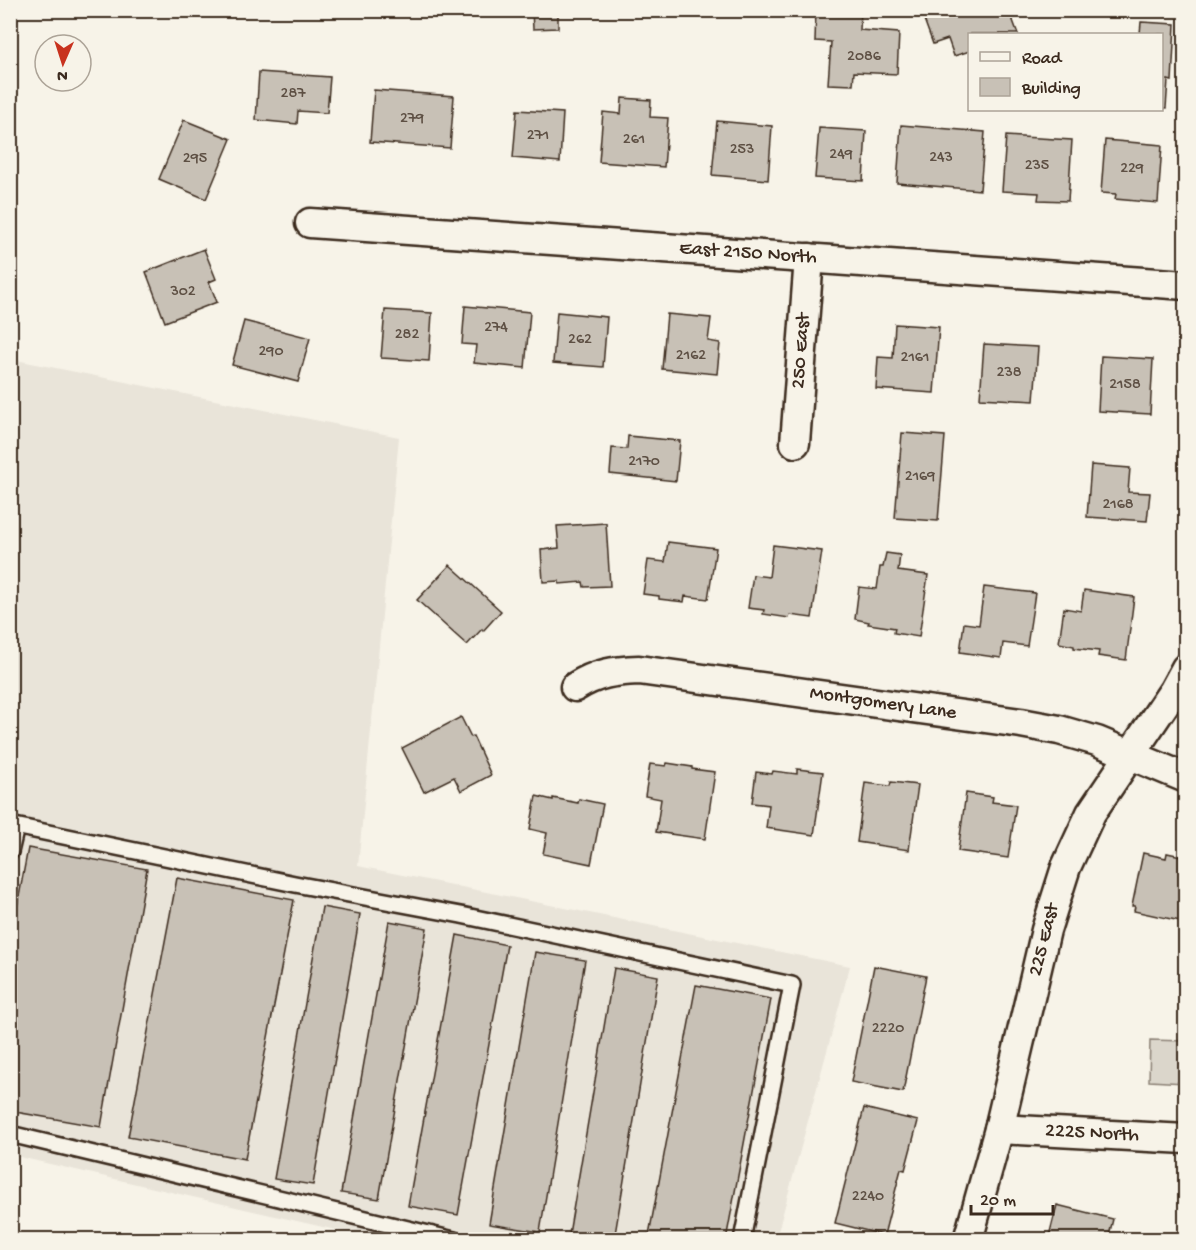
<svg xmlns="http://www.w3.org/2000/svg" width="1196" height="1250" font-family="'Gochi Hand',sans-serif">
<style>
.built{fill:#e9e4d9}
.green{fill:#dbd6cb;stroke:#8b8074;stroke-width:1.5}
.building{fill:#c8c1b6;stroke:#3b2a1e;stroke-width:1.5}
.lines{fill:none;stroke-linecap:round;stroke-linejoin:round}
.service-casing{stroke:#3b2a1e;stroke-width:20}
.minor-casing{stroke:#3b2a1e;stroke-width:33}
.service{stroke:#f7f3e8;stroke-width:15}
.minor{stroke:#f7f3e8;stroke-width:28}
.labels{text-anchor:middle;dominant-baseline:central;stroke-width:4.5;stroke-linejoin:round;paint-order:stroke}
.number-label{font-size:16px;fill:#5e5044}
.street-label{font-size:20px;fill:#3b2a1e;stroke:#f7f3e8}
</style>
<rect width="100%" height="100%" fill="#f7f3e8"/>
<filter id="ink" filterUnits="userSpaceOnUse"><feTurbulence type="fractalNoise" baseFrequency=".0167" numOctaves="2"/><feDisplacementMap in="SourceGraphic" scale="12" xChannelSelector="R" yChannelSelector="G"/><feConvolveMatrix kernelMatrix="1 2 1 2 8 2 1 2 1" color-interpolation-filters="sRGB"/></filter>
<g filter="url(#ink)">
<polygon class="built" points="11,359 399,437 358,866 850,966 776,1239 375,1239 11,1155"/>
<polygon class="green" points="1150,1040 1185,1041 1185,1083 1149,1081"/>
<g class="building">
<polygon points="532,10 599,10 599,12 558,13 558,28 533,29"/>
<polygon points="816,10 861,10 860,30 899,33 897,74 854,72 853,85 828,84 831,42 815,41"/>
<polygon points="931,10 1009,10 1018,34 970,34 970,51 954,56 948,39 933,44 922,14"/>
<polygon points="1141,22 1175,24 1172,81 1168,80 1166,108 1162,108 1162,34 1140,34"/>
<polygon points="259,72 330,77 327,113 298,111 297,124 256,120"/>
<polygon points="374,90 454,96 450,148 370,142"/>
<polygon points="622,98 651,100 650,117 668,118 664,167 599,162 603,112 621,114"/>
<polygon points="517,110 563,113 560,162 513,158"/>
<polygon points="184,120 231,139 206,199 159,179"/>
<polygon points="717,121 772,126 768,180 712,175"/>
<polygon points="901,125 985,132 980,190 897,183"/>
<polygon points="819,128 866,131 863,181 815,178"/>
<polygon points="1006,136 1072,140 1068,201 1038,200 1039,193 1002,191"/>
<polygon points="1105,140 1162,145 1158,203 1115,199 1116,194 1101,193"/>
<polygon points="204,249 216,279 209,282 217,302 165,322 146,272"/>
<polygon points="465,306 530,312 525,368 474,363 476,345 462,344"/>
<polygon points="385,310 432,313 429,361 381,358"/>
<polygon points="557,312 607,317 603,367 553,363"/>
<polygon points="667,314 711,318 708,341 720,343 717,374 662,369"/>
<polygon points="244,321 310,338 298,382 232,365"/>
<polygon points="895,324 939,327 934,393 876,389 878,357 893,358"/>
<polygon points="984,344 1038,347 1034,401 980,398"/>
<polygon points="1101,356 1153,359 1150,414 1098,411"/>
<polygon points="902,433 945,436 938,521 895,518"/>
<polygon points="628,436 680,441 676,481 610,474 612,448 627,449"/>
<polygon points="1091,465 1130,468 1128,492 1150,493 1147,521 1087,517"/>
<polygon points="606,523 610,586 584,587 583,582 559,584 559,581 543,582 541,550 559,548 557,526"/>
<polygon points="668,542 716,548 708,599 685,596 684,602 659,599 659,596 643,594 648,560 665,562"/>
<polygon points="773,545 822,551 812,618 790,615 789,618 763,614 764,610 748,608 753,575 769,577"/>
<polygon points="886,553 900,555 898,571 928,575 919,637 894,633 895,628 868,624 869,622 855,619 859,587 877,589 880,567 883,567"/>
<polygon points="450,565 501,611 483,631 482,629 467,645 417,600"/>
<polygon points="984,587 1035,593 1027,646 1003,643 1001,658 960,652 964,623 979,625"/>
<polygon points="1084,590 1134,597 1126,660 1098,656 1099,651 1074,648 1074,646 1059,643 1064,608 1081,611"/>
<polygon points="461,717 471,737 473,736 491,775 461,791 454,777 424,792 402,748"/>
<polygon points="667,763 692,767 692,769 715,772 705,839 656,832 661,799 645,796 650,764 666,766"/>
<polygon points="797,769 823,772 814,835 766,828 769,805 752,803 756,772 772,774 773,771 797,774"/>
<polygon points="891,782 918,785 909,850 857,842 865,783 890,786"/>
<polygon points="966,793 993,797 992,802 1016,805 1008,858 958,851"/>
<polygon points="536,796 553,800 553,798 578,803 579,799 603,804 591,864 543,854 547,833 530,829"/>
<polygon points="28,848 147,869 101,1127 10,1111 10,945"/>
<polygon points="1143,853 1166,858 1167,853 1186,857 1185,922 1134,911 1135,906 1132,906"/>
<polygon points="177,878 294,900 245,1159 128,1137"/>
<polygon points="322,907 360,914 313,1185 274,1179"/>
<polygon points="389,921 427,928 379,1199 341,1193"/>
<polygon points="457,935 507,945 458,1215 408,1206"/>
<polygon points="535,952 585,960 540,1232 489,1224"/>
<polygon points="874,966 926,976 903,1092 851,1082"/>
<polygon points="614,968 658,976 614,1240 568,1240"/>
<polygon points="696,985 771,999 726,1240 648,1240"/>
<polygon points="864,1108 918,1121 905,1170 901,1169 884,1235 835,1223"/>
<polygon points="1057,1205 1113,1219 1108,1240 1048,1240"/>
</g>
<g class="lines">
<defs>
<g id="service">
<polyline points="10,825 295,884 461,915 792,985 742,1240"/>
<polyline points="10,852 16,827"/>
<polyline points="10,1134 454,1240"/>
</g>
<g id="minor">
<polyline points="310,223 1186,285"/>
<polyline points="795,443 809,258"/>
<path d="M575,687C597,673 614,671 639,670L1021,723L1059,730L1097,741L1186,778"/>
<polyline points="999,1129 1186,1139"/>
<polyline points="968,1240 999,1129 1046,930 1066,867 1091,813 1174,690 1186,668"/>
</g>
</defs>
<use href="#service" class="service-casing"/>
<use href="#minor" class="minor-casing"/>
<use href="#service" class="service"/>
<use href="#minor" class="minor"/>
</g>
</g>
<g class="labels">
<g class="number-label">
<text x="864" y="57">2086</text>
<text x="293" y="94">287</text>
<text x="412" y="119">279</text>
<text x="538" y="136">271</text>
<text x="634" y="140">261</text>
<text x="742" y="150">253</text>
<text x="841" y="155">249</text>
<text x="941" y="158">243</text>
<text x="195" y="159">295</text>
<text x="1037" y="166">235</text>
<text x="1132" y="169">229</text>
<text x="183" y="292">302</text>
<text x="496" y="328">274</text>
<text x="407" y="335">282</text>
<text x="580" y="340">262</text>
<text x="271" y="352">290</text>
<text x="691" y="356">2162</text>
<text x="915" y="358">2161</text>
<text x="1009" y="373">238</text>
<text x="1125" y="385">2158</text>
<text x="644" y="462">2170</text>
<text x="920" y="477">2169</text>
<text x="1118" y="505">2168</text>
<text x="888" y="1029">2220</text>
<text x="868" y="1197">2240</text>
</g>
<g class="street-label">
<text transform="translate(748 254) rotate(4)">East 2150 North</text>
<text transform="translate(802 351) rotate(-86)">250 East</text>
<text transform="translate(883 704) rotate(8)">Montgomery Lane</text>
<text transform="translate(1045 940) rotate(-76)">225 East</text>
<text transform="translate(1092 1134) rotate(3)">2225 North</text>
</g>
</g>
<rect width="1196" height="1250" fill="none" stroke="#f7f3e8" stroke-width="36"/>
<rect x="18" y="18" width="1160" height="1214" fill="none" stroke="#3b2a1e" stroke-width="2" filter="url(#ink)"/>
<rect x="968" y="33" width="195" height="78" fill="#f7f3e8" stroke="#aca397" stroke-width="1.5"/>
<rect x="980" y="52" width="30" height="9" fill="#f7f3e8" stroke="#aca397" stroke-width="1.5"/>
<text x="1022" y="63" font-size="18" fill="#3b2a1e">Road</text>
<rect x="980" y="78" width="30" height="18" fill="#c8c1b6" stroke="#aca397" stroke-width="1.5"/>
<text x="1022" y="93" font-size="18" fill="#3b2a1e">Building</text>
<g transform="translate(63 63) rotate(183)"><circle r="28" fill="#f7f3e8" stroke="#aca397" stroke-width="1.5"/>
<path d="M0-4.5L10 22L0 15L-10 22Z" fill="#c8321e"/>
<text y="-9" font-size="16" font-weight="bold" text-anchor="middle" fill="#3b2a1e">N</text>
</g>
<path d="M971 1205v9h82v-9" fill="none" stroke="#3b2a1e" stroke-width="3"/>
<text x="980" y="1205" font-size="18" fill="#3b2a1e" stroke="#f7f3e8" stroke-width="4.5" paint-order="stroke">20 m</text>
</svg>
